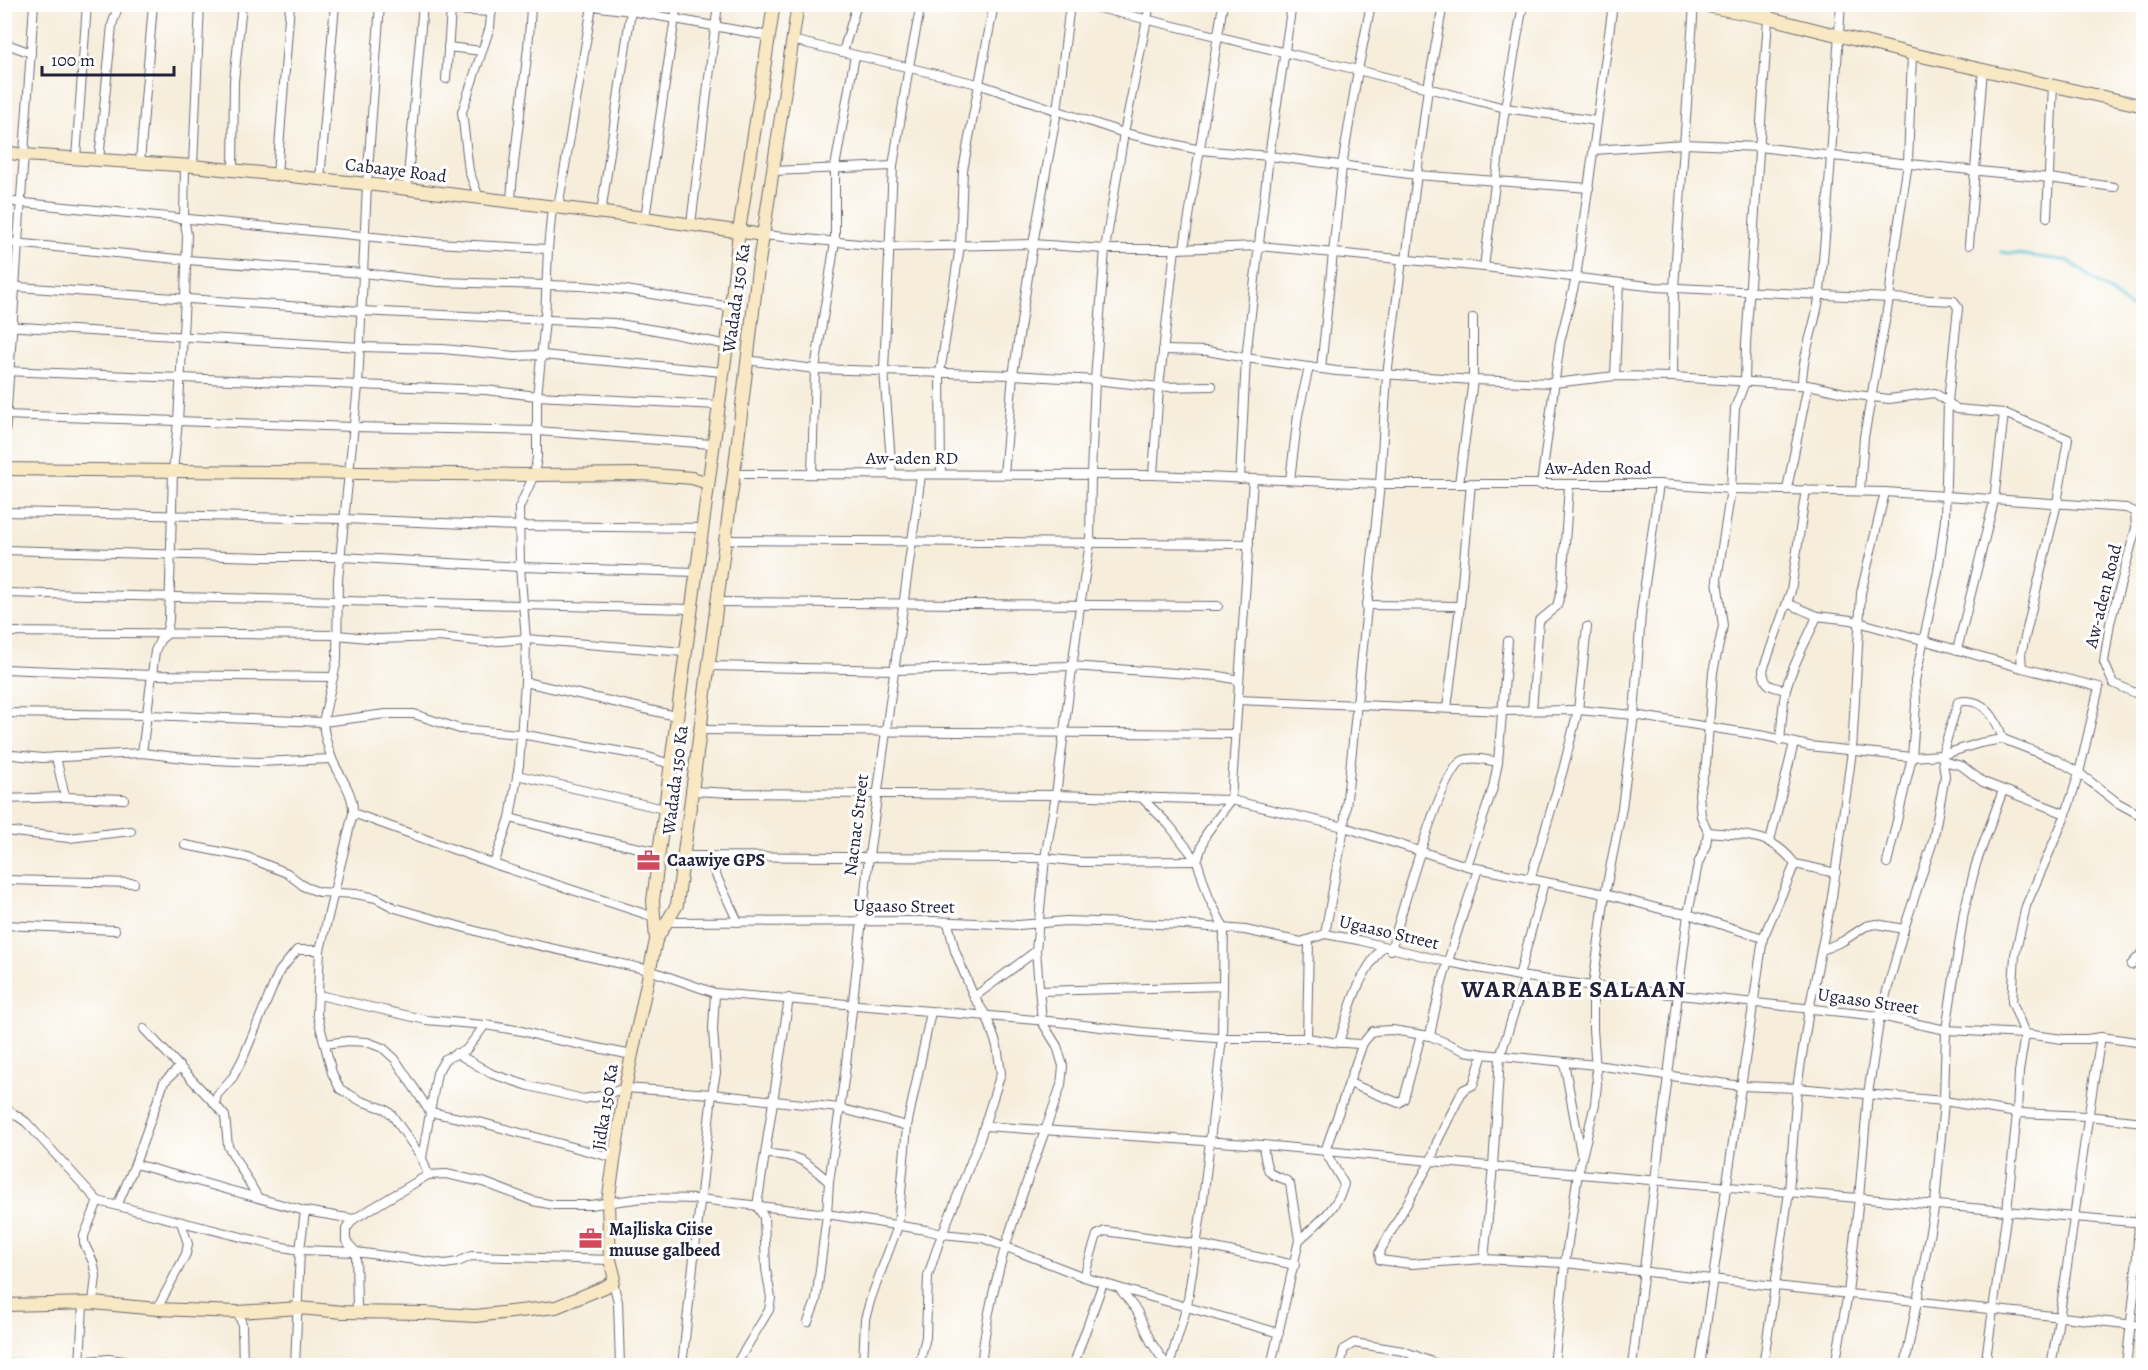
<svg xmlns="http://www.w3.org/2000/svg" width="2148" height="1370" font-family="Alegreya,serif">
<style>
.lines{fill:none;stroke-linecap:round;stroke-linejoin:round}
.stream{stroke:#57c0d3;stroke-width:3}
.street-casing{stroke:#6c6973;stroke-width:10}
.secondary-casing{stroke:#6c6973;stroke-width:14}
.street{stroke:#fff;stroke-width:8}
.secondary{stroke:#f8e8c3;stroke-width:12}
.labels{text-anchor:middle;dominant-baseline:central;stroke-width:6;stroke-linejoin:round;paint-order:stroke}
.street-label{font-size:18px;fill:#22223b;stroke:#fff}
.poi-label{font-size:18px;font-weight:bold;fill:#22223b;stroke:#fff;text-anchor:start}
.district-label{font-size:24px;font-weight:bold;letter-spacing:1.5px;fill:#22223b;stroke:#fff}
</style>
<rect width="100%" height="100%" fill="#fff"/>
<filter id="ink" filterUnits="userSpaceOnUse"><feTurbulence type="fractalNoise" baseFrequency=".0167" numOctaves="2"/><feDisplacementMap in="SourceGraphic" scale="12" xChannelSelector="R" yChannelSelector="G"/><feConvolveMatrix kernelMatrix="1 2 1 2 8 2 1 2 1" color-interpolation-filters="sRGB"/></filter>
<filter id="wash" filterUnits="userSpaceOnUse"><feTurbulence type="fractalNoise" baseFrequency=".008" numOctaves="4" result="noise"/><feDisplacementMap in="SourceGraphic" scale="24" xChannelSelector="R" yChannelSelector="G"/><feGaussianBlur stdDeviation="1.35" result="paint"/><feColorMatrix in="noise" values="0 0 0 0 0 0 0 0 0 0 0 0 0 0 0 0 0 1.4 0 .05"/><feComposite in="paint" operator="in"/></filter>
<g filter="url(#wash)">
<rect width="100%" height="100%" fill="#f6edda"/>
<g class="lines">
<polyline class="stream" points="2001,252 2069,261 2127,305 2144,315"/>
</g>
</g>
<g filter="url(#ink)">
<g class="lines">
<defs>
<g id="street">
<path d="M380,4L367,184L358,386L338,579L337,660L323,722C324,735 328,748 332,759C340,777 354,793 353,813L494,864L654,917"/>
<polyline points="427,4 451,10 492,12"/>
<polyline points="577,4 631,11 769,36"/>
<polyline points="1082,4 1358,70 1505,108 1597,121"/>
<polyline points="792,40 978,84 1124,133 1200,150 1269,156 1417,175 1589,188"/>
<polyline points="4,43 31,53"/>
<polyline points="448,47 482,51"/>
<polyline points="843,52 857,4"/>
<polyline points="446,79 451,10"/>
<polyline points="1594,150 1684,144 1760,147 1832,156 2049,178 2114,187"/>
<polyline points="76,158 87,4"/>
<polyline points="99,160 112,25 119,4"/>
<polyline points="140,162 153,4"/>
<polyline points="193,166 200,4"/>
<polyline points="233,170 234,81 242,4"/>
<polyline points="772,171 893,166"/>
<polyline points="277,175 290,4"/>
<polyline points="320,179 335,4"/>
<polyline points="407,189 423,4"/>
<polyline points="479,198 469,171 462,112 490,27 492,4"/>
<polyline points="4,201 435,243 548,249"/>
<path d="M511,202C514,136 529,71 531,4"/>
<polyline points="558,208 592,6"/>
<polyline points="601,213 632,4"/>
<polyline points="2047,217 2053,85"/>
<polyline points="645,218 677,4"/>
<polyline points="691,224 718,4"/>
<polyline points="763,235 891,247 1033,244 1105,249 1175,249 1259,246 1484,267 1656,287 1954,301 1958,308 1948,401 1945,520 1938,571 1915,681 1916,705 1912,757 1887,863"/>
<polyline points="4,242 187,260 363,273 439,282 581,286 626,290 732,307"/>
<polyline points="1969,245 1983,69"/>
<polyline points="1184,248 1223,4"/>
<polyline points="1406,260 1428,88 1443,4"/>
<polyline points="1484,267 1505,108 1523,4"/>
<polyline points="4,286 361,311 613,323 655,330 727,345"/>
<polyline points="4,326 360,347 443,349 514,356 542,355 723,372"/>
<polyline points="1163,350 1207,351 1246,358 1336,371 1473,380 1554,383 1615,376 1673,377 1813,386 1849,394 1889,399 1935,393 1957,409 2004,413"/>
<polyline points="746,360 815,369 1013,375 1095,380 1159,387 1212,386"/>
<polyline points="1321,369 1342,166 1358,70 1371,4"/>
<polyline points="4,371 485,390 537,396 718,405"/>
<polyline points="1615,376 1619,283"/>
<polyline points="1673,377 1674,288 1694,4"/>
<path d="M1802,385C1802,353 1817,323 1820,291C1830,196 1834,100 1841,4"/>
<polyline points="4,415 353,427 537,431 712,444"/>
<polyline points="4,452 34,4"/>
<polyline points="734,474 1153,475 1380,484 1659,484 1731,489 1885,492 2126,508 2135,512 2136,528 2110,623 2104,662 2113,683 2144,697"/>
<polyline points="812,474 815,369 835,242 835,167 855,55"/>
<polyline points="941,474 940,373 960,246 963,170 994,4"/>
<polyline points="1004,474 1013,375 1033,244 1057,111 1070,4"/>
<polyline points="892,475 884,370 893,166 909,66 921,4"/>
<polyline points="1153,475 1159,387 1175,249"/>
<polyline points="1240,479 1246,358 1269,156 1292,4"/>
<polyline points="1290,480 1298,415 1309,367"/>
<polyline points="1459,483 1473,380 1473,318"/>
<polyline points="1541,485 1560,342 1576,278 1613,4"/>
<polyline points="1787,489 1808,385"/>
<polyline points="1860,491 1864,437 1889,299 1895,247 1908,163 1912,54"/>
<polyline points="4,512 344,519 519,526 702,528"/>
<polyline points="726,540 1249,544"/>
<polyline points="4,550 263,557 341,557 520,567 697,572"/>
<polyline points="4,593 690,609"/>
<polyline points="716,602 1218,606"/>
<polyline points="1787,603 1817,616"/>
<polyline points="1366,605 1460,606"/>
<polyline points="4,632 337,635 378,639 439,637 486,642 526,639 684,652"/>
<polyline points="1957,650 1994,501 2004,413 2068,439 2057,503 2021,654 2022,668 2099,687 2079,773 2066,814 2026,906 2015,955 2012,1002 2025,1034 2019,1072 2017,1113 2007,1211 1985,1366"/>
<polyline points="709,666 894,670 1071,666 1219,676 1239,680"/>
<polyline points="4,669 152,675 333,677"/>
<polyline points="525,682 676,716"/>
<path d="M1786,690C1770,686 1765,687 1763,670L1791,591L1806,489"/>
<polyline points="1238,700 1503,711 1578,710 1634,715 1765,736 1809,746 1912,757 1942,755 1980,743 2003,739 2057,760 2079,773 2118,803 2144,817"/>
<polyline points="1447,708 1460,606 1471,483"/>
<polyline points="1532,710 1539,621 1557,606 1562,587 1569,485"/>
<polyline points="4,713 148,715 323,722 386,714 414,714 460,729 520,734 645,756 670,764"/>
<polyline points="699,730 1235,734"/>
<path d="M1780,741C1782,724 1782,706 1786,689C1793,663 1807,641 1817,616L1851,620L2022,668"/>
<polyline points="142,753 155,651 160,640 166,635 169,620 173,471 178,421 185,298 187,235 184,217 185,167"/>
<polyline points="4,754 42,758 142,753 193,759 257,762 332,759"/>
<polyline points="56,757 65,797 124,799"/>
<polyline points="1943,761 1962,766 1983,782 2066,814"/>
<polyline points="517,775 664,809"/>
<polyline points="693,791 732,793 1056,795 1231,800 1344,827 1467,866 1605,894 1664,910 1688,914 1763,938 1700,1366"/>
<polyline points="1141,797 1169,825 1197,861"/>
<polyline points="4,799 65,797"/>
<polyline points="353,813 320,950 317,1014 332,1073 340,1089 361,1101 385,1109 392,1115 422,1158 428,1175"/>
<polyline points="510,818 572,834 659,852"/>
<polyline points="4,831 69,838 131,831"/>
<polyline points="1708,832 1701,816 1699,794 1706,764 1713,672 1723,626 1717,580 1731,489 1735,408 1745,382 1746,344 1769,4"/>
<polyline points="1770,841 1794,743"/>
<polyline points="185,845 247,857 287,873 305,887 319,892 356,894 376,898 395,908 483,933 649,970 715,993 1059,1022 1142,1032 1215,1038 1307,1038 1332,1042 1359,1044 1363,1043 1373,1031 1392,1030 1430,1036 1465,1051 1483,1054 1596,1065 1741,1086 1797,1088 1944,1101 2017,1113 2087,1116 2144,1122"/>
<polyline points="684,856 1045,858 1082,862 1197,861"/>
<polyline points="707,856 738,922"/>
<polyline points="494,864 510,818 519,765 525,682 526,639 520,567 519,508 534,475 537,458 537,396 545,320 548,249 552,207"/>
<polyline points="1467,866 1493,788 1498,762 1508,641"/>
<polyline points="4,880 134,883"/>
<polyline points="1530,880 1563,770 1578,710 1587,627"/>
<polyline points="667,922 933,921 1019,925 1066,921 1186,925 1245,930 1301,942 1325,934 1358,940 1448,962 1519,976 1593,986 1880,1016 1946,1030 2025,1034 2063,1039 2087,1039 2101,1037 2144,1043"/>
<polyline points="948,923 955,951 974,997"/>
<polyline points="4,925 115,930"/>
<polyline points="1325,934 1344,827 1380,484 1387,375 1402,260"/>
<polyline points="1763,938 1795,864"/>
<path d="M1391,950C1400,919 1439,774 1462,761C1473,756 1487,760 1498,762"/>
<polyline points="1822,950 1843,941 1866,926 1876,924 1904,929"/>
<polyline points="2131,965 2144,951"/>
<polyline points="1519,976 1544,883"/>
<polyline points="1040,991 1223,986"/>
<polyline points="319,995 426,1020 485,1025 522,1031 543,1037 632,1055"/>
<polyline points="144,1029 215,1104"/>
<path d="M1430,1036C1440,979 1460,924 1478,869"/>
<polyline points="1307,1038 1309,940"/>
<path d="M1339,1043C1351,1003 1356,981 1382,947"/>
<polyline points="325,1044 348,1041 367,1042 383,1048 395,1059 430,1112 483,1123 614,1158"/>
<polyline points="456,1053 492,1074 529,1086 583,1099 601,1096 625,1088 712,1094 839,1108 907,1126"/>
<polyline points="1483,1054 1473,1085 1463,1090 1437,1142 1431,1161 1379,1253 1380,1260 1411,1264 1484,1259 1565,1263 2144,1326"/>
<polyline points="1564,1062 1581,1153"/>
<polyline points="1349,1083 1399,1103 1404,1099 1421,1035"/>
<polyline points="4,1107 26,1122 98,1201 84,1236 84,1243 93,1262 96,1276 93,1303"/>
<polyline points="985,1126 1263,1145 1431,1161 2144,1223"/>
<path d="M1263,1145C1264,1152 1265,1164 1269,1171C1274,1179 1285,1176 1290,1184L1299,1240L1271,1366"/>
<path d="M766,1154C799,1155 805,1160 829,1182"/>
<polyline points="422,1158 437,1073 445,1059 466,1050 485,1025"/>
<polyline points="135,1164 305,1211 354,1219"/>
<polyline points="257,1196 228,1146 225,1116 215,1104 217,1095 233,1077 243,1058 279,972 297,950 320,950"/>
<polyline points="98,1201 277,1246 300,1250 356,1252 445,1264 458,1262 471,1256 610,1260"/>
<polyline points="117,1206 135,1164 164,1082 180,1067"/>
<path d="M1299,1240C1317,1224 1338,1208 1344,1184L1325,1151L1363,1043"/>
<polyline points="1484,1259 1493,1166 1500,1057 1525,977"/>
<polyline points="1084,1277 1097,1235 1105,1231 1196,1244 1295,1265"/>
<polyline points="613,1282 618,1302 620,1366"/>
<polyline points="1119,1288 1279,1333"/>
<polyline points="157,1309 186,1254 188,1244 181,1222"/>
<polyline points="357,1311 356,1252 346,1241 346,1229 354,1219 428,1175 446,1174 483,1182 533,1201 554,1205 590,1205 643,1198 700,1199 827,1214 926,1230 942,1234 983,1238 1084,1277 1119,1288 1137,1311 1151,1342 1167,1366"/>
<polyline points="238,1312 242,1324 243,1366"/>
<polyline points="808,1322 816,1301 827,1214 829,1182 845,1073 869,856 921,475"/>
<polyline points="4,1364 67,1363 109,1359 163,1366"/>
<polyline points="80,1366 83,1304"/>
<polyline points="295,1366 300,1250 305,1211"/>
<polyline points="682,1366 712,1094 716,1073 713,1029 715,993"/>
<polyline points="735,1366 769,1310 771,1298 766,1269 764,1217 757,1206 789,998"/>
<polyline points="863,1366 865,1319 871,1298 898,1226 907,1126 931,1012"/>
<polyline points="919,1366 926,1337 928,1276 938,1245 980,1139 1001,1073 997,1046 987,1017 974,997 1036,951"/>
<path d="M981,1366C990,1268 1030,1177 1061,1085L1063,1066L1057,1046L1042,1022L1036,951L1045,858L1056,795L1080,606L1090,543L1091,474L1095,380L1105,249L1124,133L1150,4"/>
<polyline points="1073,1366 1103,1283"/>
<polyline points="1169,1366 1187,1306 1203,1200 1222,1038 1224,928 1209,898 1197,861 1206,834 1231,800 1253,479"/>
<polyline points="1340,1366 1344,1349 1354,1343 1403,1351 1442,1366"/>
<polyline points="1412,1366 1415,1355"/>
<polyline points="1554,1366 1565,1263 1578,1173 1595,1104 1597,1084 1593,1029 1593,986 1605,894 1622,808 1634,715 1641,613 1659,484"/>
<path d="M1632,1366L1688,914L1698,864L1706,845L1708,832C1745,836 1771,832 1795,864L1836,873"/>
<polyline points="1763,1366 1789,1192 1797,1088 1809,1010 1832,897 1852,751 1861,593 1885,492"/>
<path d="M1835,1366L1848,1293L1859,1198L1868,1094L1880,1016L1904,929L1933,841L1945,776L1942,755L1958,702C1984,696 1996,718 2003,739"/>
<polyline points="1905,1366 1935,1204 1944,1101 1946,1030 1964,912 1976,864 2003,790"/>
<path d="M2051,1366C2071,1256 2082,1146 2101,1037"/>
<polyline points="2126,1366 2135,1286 2139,1222 2144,1199"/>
</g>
<g id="secondary">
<polyline points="1696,4 1769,18 1912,54 2144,106"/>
<polyline points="4,152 24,155 193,166 367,184 645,218 763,235"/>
<polyline points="4,469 534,475 642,474 692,478 708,483"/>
<polyline points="656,940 677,905 734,474 758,269 798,4"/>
<polyline points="4,1305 93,1303 157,1309 238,1312 299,1308 343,1312 424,1313 475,1316 556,1307 605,1287 613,1282 614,1275 610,1260 608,1202 625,1088 656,940 653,901 659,852 727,345 739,231 774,4"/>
</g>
</defs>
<use href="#street" class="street-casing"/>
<use href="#secondary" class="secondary-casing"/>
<use href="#street" class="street"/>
<use href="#secondary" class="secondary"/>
</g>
</g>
<defs>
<symbol id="office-bare" viewBox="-9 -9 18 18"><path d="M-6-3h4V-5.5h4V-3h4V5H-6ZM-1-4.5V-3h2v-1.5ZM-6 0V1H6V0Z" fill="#d1495b" stroke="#fff" stroke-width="2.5" paint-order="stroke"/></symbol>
</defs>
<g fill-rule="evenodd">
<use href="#office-bare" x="632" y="844" width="33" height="33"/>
<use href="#office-bare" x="574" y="1222" width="33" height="33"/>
</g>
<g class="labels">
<g class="street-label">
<text transform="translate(396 170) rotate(7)">Cabaaye Road</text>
<text transform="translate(736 298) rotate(-82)">Wadada 150 Ka</text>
<text x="912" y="458">Aw-aden RD</text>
<text x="1598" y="468">Aw-Aden Road</text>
<text transform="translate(2103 596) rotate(-76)">Aw-aden Road</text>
<text transform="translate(675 780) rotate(-83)">Wadada 150 Ka</text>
<text transform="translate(856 825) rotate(-83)">Nacnac Street</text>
<text transform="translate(904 906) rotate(1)">Ugaaso Street</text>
<text transform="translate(1389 932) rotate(13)">Ugaaso Street</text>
<text transform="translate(1868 1001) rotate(8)">Ugaaso Street</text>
<text transform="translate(605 1107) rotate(-81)">Jidka 150 Ka</text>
</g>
<g class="poi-label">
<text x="667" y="860">Caawiye GPS</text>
<text x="609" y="1229">Majliska Ciise<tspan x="609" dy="21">muuse galbeed</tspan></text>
</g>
<g class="district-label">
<text x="1574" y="989">WARAABE SALAAN</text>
</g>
</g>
<rect width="2148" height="1370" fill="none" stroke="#fff" stroke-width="24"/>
<path d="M42 66v9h132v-9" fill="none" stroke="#22223b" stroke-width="3"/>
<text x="51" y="66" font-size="18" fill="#22223b" stroke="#ffffff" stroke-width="4.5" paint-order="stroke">100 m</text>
</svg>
